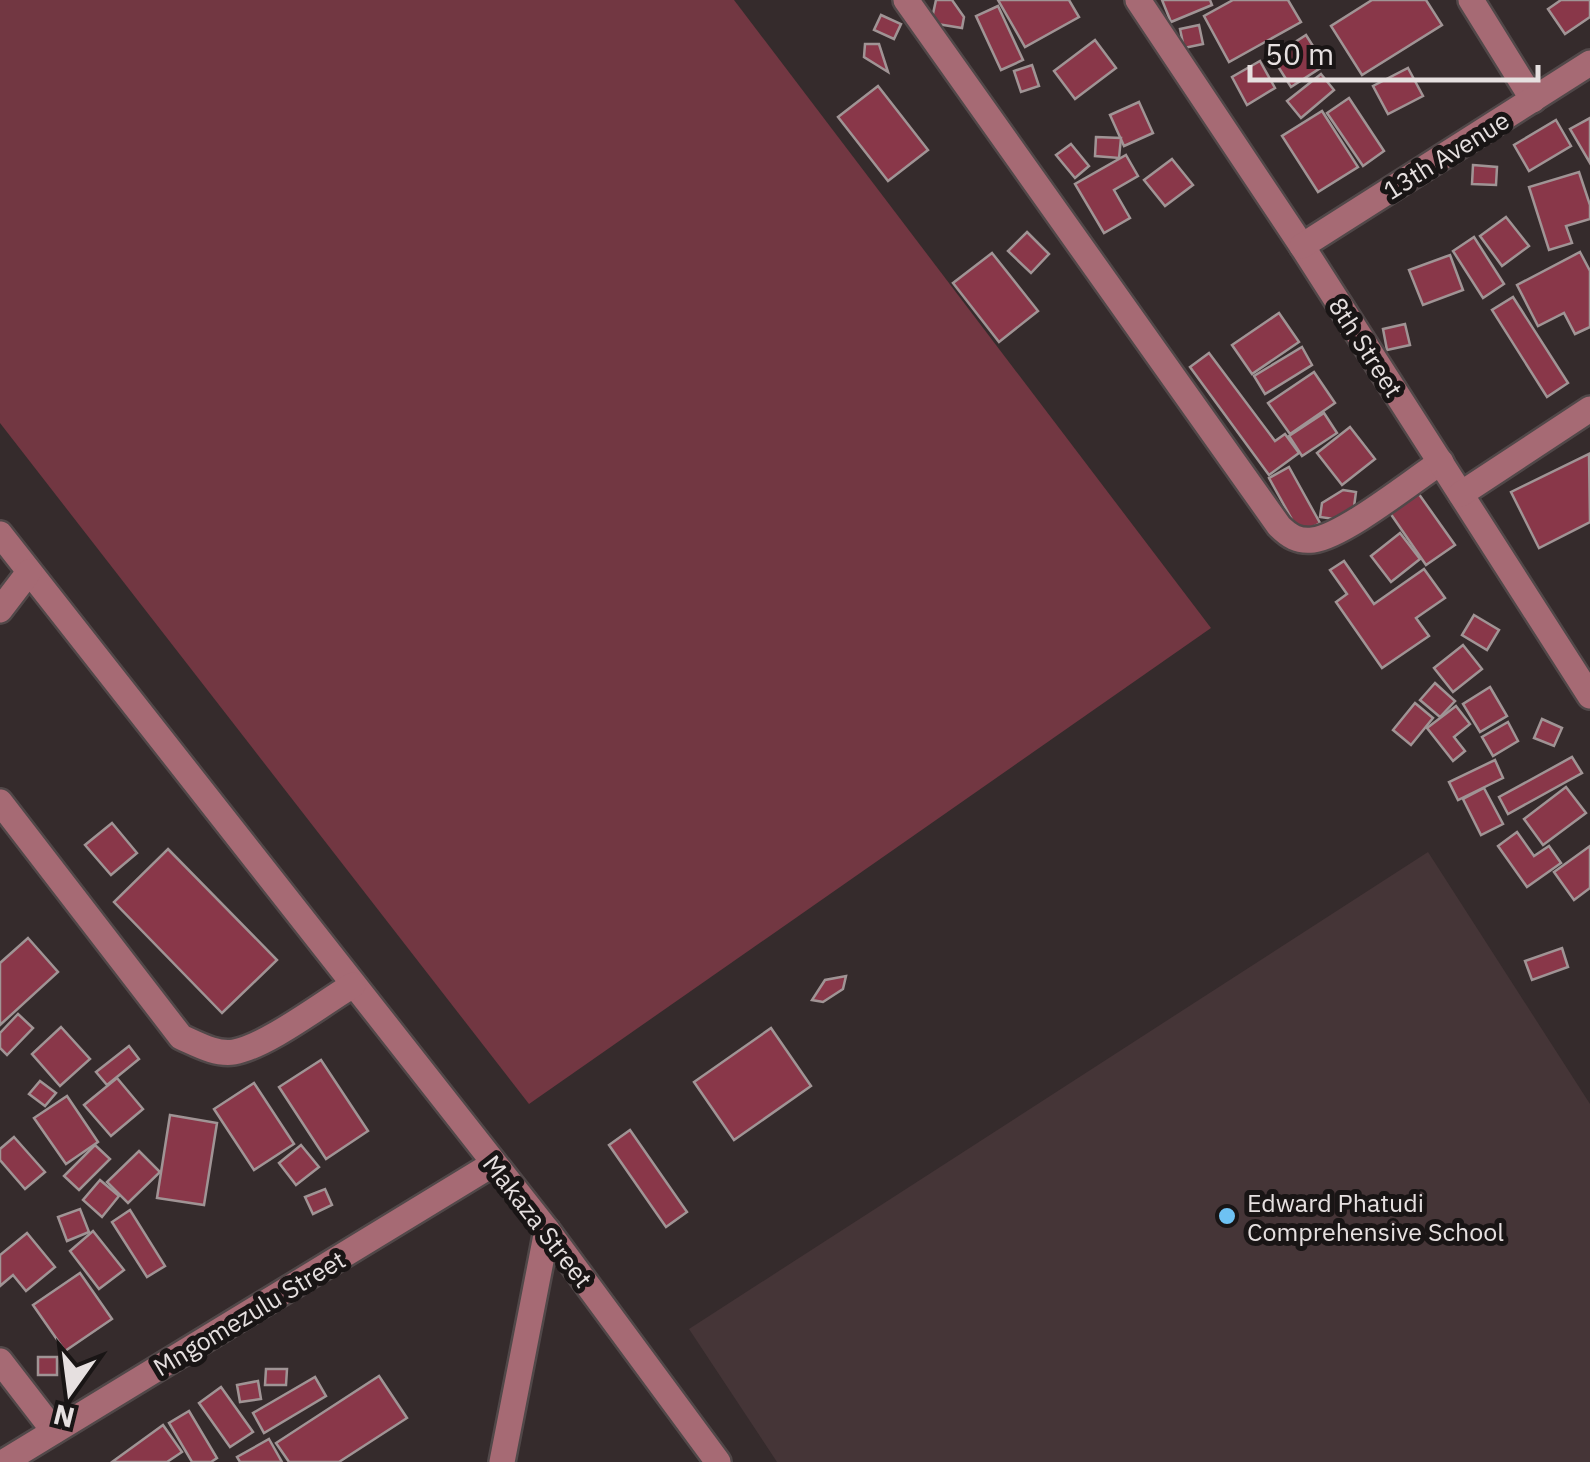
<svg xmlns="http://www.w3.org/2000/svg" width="1590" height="1462" font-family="'IBM Plex Sans',sans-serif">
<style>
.built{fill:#453537}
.green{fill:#723742}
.building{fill:#893749;stroke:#a09495;stroke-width:2.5}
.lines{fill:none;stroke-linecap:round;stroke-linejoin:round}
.minor-casing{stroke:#514849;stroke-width:30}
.minor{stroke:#a66a74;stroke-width:25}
.poi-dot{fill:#6ec2f3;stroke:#191515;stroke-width:4}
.labels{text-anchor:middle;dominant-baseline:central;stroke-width:10;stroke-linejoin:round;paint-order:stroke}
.street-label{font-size:25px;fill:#e6e0e0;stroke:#191515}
.poi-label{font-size:25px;fill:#e6e0e0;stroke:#191515;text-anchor:start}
</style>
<rect width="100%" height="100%" fill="#352b2c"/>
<polygon class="built" points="1428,852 1590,1104 1590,1462 777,1462 689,1329"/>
<polygon class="green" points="0,0 734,0 1211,628 529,1104 0,423"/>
<g class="building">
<polygon points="936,0 952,0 964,17 962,28 931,23"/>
<polygon points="998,0 1069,0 1079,17 1025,47"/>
<polygon points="1162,0 1210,0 1212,5 1171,22"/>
<polygon points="1233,0 1288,0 1301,22 1229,62 1204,16"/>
<polygon points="1372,0 1426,0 1442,25 1362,75 1331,26"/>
<polygon points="1561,0 1590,0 1590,17 1565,34 1548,9"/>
<polygon points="998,6 1023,60 1001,70 976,16"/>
<polygon points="881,15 901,24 894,39 874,30"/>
<polygon points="1199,25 1203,44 1184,48 1180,29"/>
<polygon points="1306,35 1325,65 1291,87 1272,57"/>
<polygon points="1095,40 1116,68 1075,99 1054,71"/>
<polygon points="865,44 879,44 888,72 864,57"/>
<polygon points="1260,61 1275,88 1247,105 1232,77"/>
<polygon points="1032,65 1039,86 1021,92 1014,71"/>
<polygon points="1408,68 1423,96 1388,114 1373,86"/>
<polygon points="1321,74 1334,90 1301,118 1287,101"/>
<polygon points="878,86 928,150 888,181 838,117"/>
<polygon points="1349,98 1384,151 1363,166 1327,113"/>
<polygon points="1139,102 1153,133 1124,146 1110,115"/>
<polygon points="1322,111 1358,167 1318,192 1282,136"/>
<polygon points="1590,118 1590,163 1570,129"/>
<polygon points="1556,120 1571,146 1529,171 1514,145"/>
<polygon points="1096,137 1121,138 1119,158 1095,156"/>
<polygon points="1071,144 1089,166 1075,178 1056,155"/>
<polygon points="1126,155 1138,176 1114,190 1130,218 1104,233 1075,184"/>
<polygon points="1172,159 1193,185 1165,206 1144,180"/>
<polygon points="1473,165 1497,167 1496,185 1472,184"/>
<polygon points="1579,172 1590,205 1590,219 1566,226 1572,243 1549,250 1529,187"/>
<polygon points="1506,217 1529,246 1502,266 1480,236"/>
<polygon points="1027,232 1049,254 1031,273 1008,251"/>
<polygon points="1474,237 1504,284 1483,298 1453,251"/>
<polygon points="1580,252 1590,271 1590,327 1575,334 1564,313 1538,326 1517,285"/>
<polygon points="992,253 1038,311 999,342 953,283"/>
<polygon points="1450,255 1463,290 1423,305 1409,270"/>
<polygon points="1513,297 1568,383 1547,397 1492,310"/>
<polygon points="1279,313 1299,342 1252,374 1232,345"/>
<polygon points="1405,324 1410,345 1387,350 1383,329"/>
<polygon points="1302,347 1312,365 1265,394 1254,376"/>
<polygon points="1209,353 1275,441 1285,434 1299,453 1269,475 1190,367"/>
<polygon points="1314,372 1335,403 1290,434 1268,403"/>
<polygon points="1324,413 1337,433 1302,456 1289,436"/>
<polygon points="1350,427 1375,459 1342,485 1317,453"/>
<polygon points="1589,454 1590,522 1539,548 1511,492"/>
<polygon points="1289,467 1320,523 1300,534 1269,478"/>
<polygon points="1343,490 1356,492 1354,507 1334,519 1320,517 1322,503"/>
<polygon points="1416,490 1455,545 1426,565 1388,510"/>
<polygon points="1400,533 1420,559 1391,582 1371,556"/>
<polygon points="1344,561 1374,604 1424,569 1445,598 1416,618 1429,636 1382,668 1336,602 1347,594 1330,570"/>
<polygon points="1474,615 1499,630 1487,650 1462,635"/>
<polygon points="1463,645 1482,669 1453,692 1434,668"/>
<polygon points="1435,683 1455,701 1440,717 1420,700"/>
<polygon points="1490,687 1507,716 1480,732 1463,704"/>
<polygon points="1415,703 1433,718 1411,745 1393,730"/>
<polygon points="1456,706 1470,724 1454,737 1465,751 1453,761 1427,728"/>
<polygon points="1542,719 1562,728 1554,746 1534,738"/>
<polygon points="1508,722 1518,741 1493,756 1482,737"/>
<polygon points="1572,757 1582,773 1508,814 1499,797"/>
<polygon points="1495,760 1503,778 1458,800 1449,782"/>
<polygon points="1566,787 1586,813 1543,845 1524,819"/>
<polygon points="1484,788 1503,824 1481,835 1463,799"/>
<polygon points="112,823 137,853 111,875 85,845"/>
<polygon points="1517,832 1534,856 1549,846 1561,863 1527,887 1498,846"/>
<polygon points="1590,846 1590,888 1574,900 1554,872"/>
<polygon points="168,849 277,960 222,1013 114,902"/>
<polygon points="28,938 58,972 0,1025 0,963"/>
<polygon points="1562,948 1568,967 1532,980 1525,961"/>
<polygon points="846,976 843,989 823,1002 812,1000 825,980"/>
<polygon points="18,1014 33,1028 7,1055 0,1048 0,1033"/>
<polygon points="61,1027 90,1059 60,1086 32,1054"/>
<polygon points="771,1028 811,1086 734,1140 694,1082"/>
<polygon points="129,1046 139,1059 107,1085 96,1072"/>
<polygon points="321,1060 368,1131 326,1159 279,1087"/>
<polygon points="117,1078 143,1109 111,1136 84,1105"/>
<polygon points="40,1081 56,1093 45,1106 29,1094"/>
<polygon points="254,1083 294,1144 254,1170 214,1109"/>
<polygon points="67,1096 98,1142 66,1164 34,1118"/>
<polygon points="170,1115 217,1123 204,1205 157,1198"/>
<polygon points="630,1130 687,1212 666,1227 609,1145"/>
<polygon points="14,1137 45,1172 25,1189 0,1160 0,1149"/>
<polygon points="95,1145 110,1159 79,1190 64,1176"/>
<polygon points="301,1145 319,1167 296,1185 279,1163"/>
<polygon points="139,1151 160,1172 128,1203 107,1182"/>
<polygon points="100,1180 119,1196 102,1217 83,1200"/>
<polygon points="325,1189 332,1205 313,1214 305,1197"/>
<polygon points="80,1209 89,1232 67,1241 58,1217"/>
<polygon points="130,1210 165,1266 147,1277 112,1222"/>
<polygon points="93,1231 124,1270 99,1289 70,1251"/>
<polygon points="27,1233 55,1267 26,1291 13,1275 0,1286 0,1255"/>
<polygon points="80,1273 112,1319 65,1351 33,1305"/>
<rect x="38" y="1357" width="19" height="18"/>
<polygon points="266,1369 287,1369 286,1385 265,1385"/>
<polygon points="379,1376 407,1418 339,1462 289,1462 276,1443"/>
<polygon points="315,1377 326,1396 264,1433 253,1413"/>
<polygon points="258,1381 261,1399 240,1402 237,1385"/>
<polygon points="221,1387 253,1432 230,1447 199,1403"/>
<polygon points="189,1411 217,1458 211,1462 192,1462 169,1423"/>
<polygon points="163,1425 182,1452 167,1462 112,1462"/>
<polygon points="269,1439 282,1462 240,1462 237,1457"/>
</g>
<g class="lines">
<defs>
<g id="minor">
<path d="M906,0L1279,526C1289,536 1298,542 1313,540C1344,536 1412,481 1441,462"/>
<polyline points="1138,0 1302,246 1590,696"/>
<polyline points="1471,0 1533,100"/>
<polyline points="1302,246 1590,63"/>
<polyline points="1461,494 1590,409"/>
<polyline points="0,534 547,1230 718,1462"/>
<polyline points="0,610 29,572"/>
<path d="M0,802L181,1037C197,1044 216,1055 234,1052C267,1046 323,1003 353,985"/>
<polyline points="0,1361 54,1431"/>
<polyline points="4,1462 493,1164"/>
<polyline points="502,1462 547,1230"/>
</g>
</defs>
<use href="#minor" class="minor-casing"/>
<use href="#minor" class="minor"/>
</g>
<circle class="poi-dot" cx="1227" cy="1216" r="10"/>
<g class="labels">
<g class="street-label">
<text transform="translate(1446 155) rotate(-32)">13th Avenue</text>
<text transform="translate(1366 347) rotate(57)">8th Street</text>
<text transform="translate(538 1221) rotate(52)">Makaza Street</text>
<text transform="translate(249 1313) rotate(-31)">Mngomezulu Street</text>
</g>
<g class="poi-label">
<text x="1247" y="1202">Edward Phatudi<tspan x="1247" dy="29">Comprehensive School</tspan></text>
</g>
</g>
<g transform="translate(70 1392) rotate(194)" stroke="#191515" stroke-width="8" paint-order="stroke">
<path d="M0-8L18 38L0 25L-18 38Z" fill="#e6e0e0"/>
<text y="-15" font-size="28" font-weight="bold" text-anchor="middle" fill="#e6e0e0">N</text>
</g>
<path d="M1250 65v15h288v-15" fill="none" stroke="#e6e0e0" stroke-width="5"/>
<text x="1265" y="65" font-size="30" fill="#e6e0e0" stroke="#191515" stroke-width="8" paint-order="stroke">50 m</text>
</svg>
